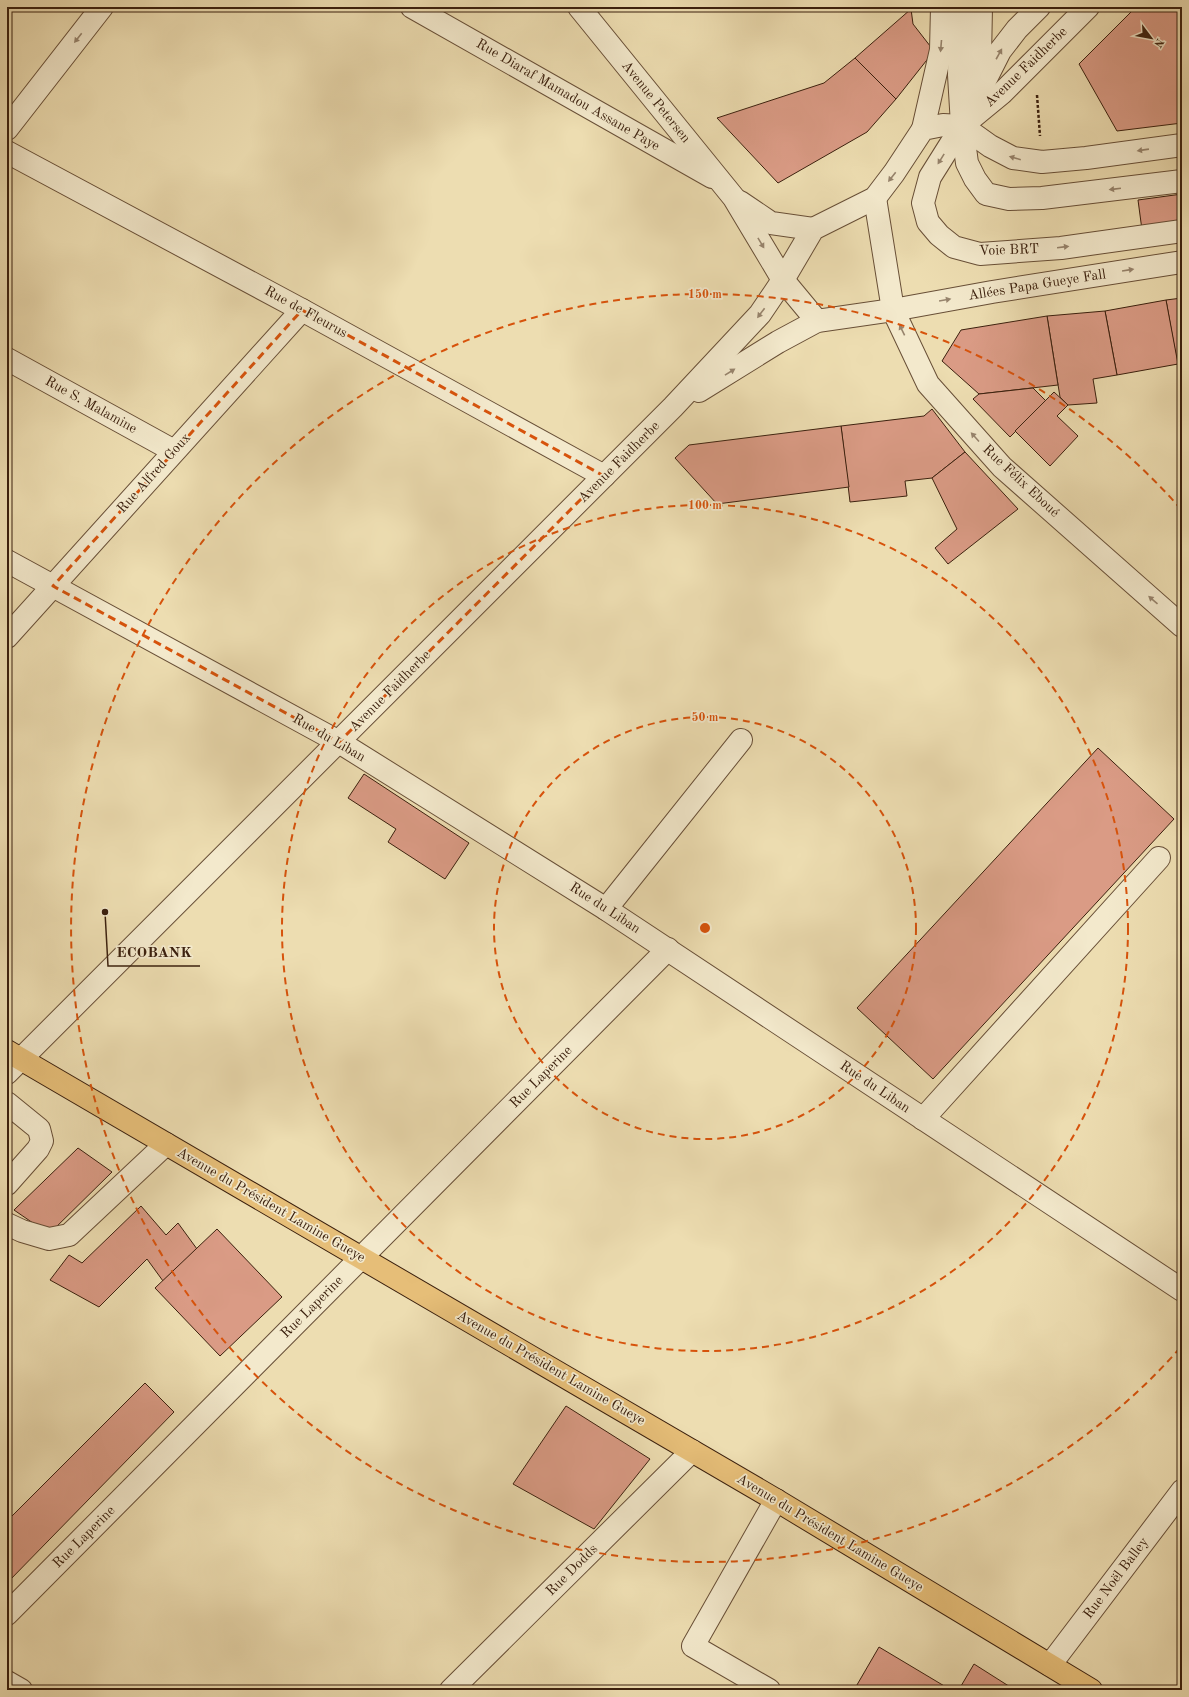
<svg xmlns="http://www.w3.org/2000/svg" width="1189" height="1697" font-family="'Old Standard TT',serif">
<style>
.building{fill:#da9b85;stroke:#3b200e}
.lines{fill:none;stroke-linecap:round;stroke-linejoin:round}
.minor-casing{stroke:#684f37;stroke-width:24}
.major-casing{stroke:#3b200e;stroke-width:24}
.path{stroke:#3b200e;stroke-width:2.5;stroke-dasharray:3 2;stroke-linecap:butt}
.minor{stroke:#f3e9cc;stroke-width:22}
.major{stroke:#e6be78;stroke-width:22}
.oneway{fill:#97846d}
.marked{fill:none;stroke:#d7530c;stroke-width:3;stroke-dasharray:8 5;stroke-linejoin:round}
.ring{fill:none;stroke:#d7530c;stroke-width:2;stroke-dasharray:7 5}
.labels{text-anchor:middle;dominant-baseline:central;stroke-width:3.5;stroke-linejoin:round;paint-order:stroke}
.street-label{font-size:14px;fill:#3b200e;stroke:#f3e9cc}
.centre{fill:#d7530c;stroke:#f3e9cc;stroke-width:2}
.ring-label{font-size:12px;text-anchor:middle;font-weight:bold;fill:#d7530c;stroke:#f3e9cc;stroke-width:3.5;stroke-linejoin:round;paint-order:stroke}
.leader{fill:none;stroke:#3b200e;stroke-width:1.5}
.callout-dot{fill:#3b200e;stroke:#f3e9cc;stroke-width:1.5}
.callout-label{font-size:15px;text-anchor:middle;font-weight:bold;fill:#3b200e;stroke:#f3e9cc;stroke-width:3.5;stroke-linejoin:round;paint-order:stroke}
</style>
<rect width="100%" height="100%" fill="#edddb1"/>
<filter id="stains"><feTurbulence type="fractalNoise" baseFrequency=".005" numOctaves="4"/><feColorMatrix values="0 0 0 0 .2 0 0 0 0 .09 0 0 0 0 .02 0 0 0 .5 -.17"/></filter>
<radialGradient id="worn" r=".72"><stop offset=".6" stop-color="#630" stop-opacity="0"/><stop offset="1" stop-color="#630" stop-opacity=".3"/></radialGradient>
<g class="building">
<polygon points="1136,7 1177,7 1182,14 1182,123 1117,131 1079,64"/>
<polygon points="911,9 913,24 934,51 896,99 855,58"/>
<polygon points="855,58 896,99 867,132 778,183 717,118 824,83"/>
<polygon points="1182,194 1182,224 1142,230 1138,200"/>
<polygon points="1182,298 1182,379 1180,379 1166,300"/>
<polygon points="1166,300 1178,364 1117,375 1105,311"/>
<polygon points="1105,311 1117,375 1093,379 1097,403 1068,405 1060,397 1047,316"/>
<polygon points="1047,316 1058,385 979,394 942,361 961,330"/>
<polygon points="1033,388 1046,401 1010,437 973,399 979,394"/>
<polygon points="1054,392 1068,405 1057,416 1078,436 1050,466 1015,431"/>
<polygon points="932,409 965,452 932,478 905,481 907,496 850,502 841,426 924,416"/>
<polygon points="841,426 849,487 717,504 675,458 689,445"/>
<polygon points="965,452 1018,509 948,564 935,548 957,529 932,478"/>
<polygon points="1098,748 1174,819 933,1079 857,1008"/>
<polygon points="364,774 469,843 445,879 388,842 396,829 348,798"/>
<polygon points="78,1148 112,1172 49,1234 14,1210"/>
<polygon points="141,1206 166,1235 178,1223 197,1249 163,1281 147,1259 99,1307 50,1280 69,1255 82,1263"/>
<polygon points="217,1229 282,1297 220,1356 155,1288"/>
<polygon points="145,1383 174,1412 7,1583 7,1521"/>
<polygon points="566,1406 650,1459 594,1529 513,1484"/>
<polygon points="879,1647 951,1690 854,1690"/>
<polygon points="974,1664 1015,1690 968,1690 961,1686"/>
</g>
<g class="lines">
<defs>
<g id="minor">
<polyline points="412,7 712,177"/>
<polyline points="579,7 734,198 783,280 817,321"/>
<polyline points="960,7 959,75 962,125"/>
<polyline points="1039,7 1017,29 1000,51 962,126 930,177 923,203 928,222 939,235 954,247 980,254 1061,248 1182,231"/>
<polyline points="974,83 980,58 981,7"/>
<polyline points="964,120 962,126 967,163 975,179 986,194 1009,199 1042,198 1182,181"/>
<polyline points="968,121 1002,93 1088,7"/>
<polyline points="7,129 102,7"/>
<polyline points="923,129 941,50 942,7"/>
<polyline points="7,152 302,310 604,476"/>
<polyline points="875,198 893,310 928,384 1002,467 1182,626"/>
<polyline points="740,202 771,223 813,229"/>
<polyline points="7,359 174,451"/>
<polyline points="699,391 778,342 817,321 893,310 992,292 1182,262"/>
<polyline points="7,561 339,742 606,909 1182,1290"/>
<polyline points="7,637 302,310"/>
<polyline points="606,909 741,740"/>
<polyline points="7,1073 673,407 760,314 783,280 813,229 875,198 894,173 923,129 943,125 962,126 990,146 1013,158 1042,162 1086,158 1182,145"/>
<polyline points="7,1103 39,1129 42,1141 38,1149 7,1184"/>
<polyline points="923,1119 1159,858"/>
<polyline points="7,1224 22,1231 49,1239 69,1235 166,1144"/>
<polyline points="7,1614 668,949"/>
<polyline points="1050,1665 1182,1491"/>
<polyline points="7,1682 21,1690"/>
<polyline points="451,1690 692,1451"/>
<polyline points="769,1690 693,1646 776,1500"/>
</g>
<polyline id="major" points="7,1051 776,1500 1091,1690"/>
</defs>
<use href="#minor" class="minor-casing"/>
<use href="#major" class="major-casing"/>
<polyline class="path" points="1037,95 1040,136"/>
<use href="#minor" class="minor"/>
<use href="#major" class="major"/>
</g>
<defs><path id="oneway-solid" d="M-6-.8H1V-3.2L6.5 0L1 3.2V.8H-6Z"/></defs>
<g class="oneway">
<use href="#oneway-solid" transform="translate(78 38) rotate(128)"/>
<use href="#oneway-solid" transform="translate(941 46) rotate(95)"/>
<use href="#oneway-solid" transform="translate(999 54) rotate(-61)"/>
<use href="#oneway-solid" transform="translate(1143 150) rotate(172)"/>
<use href="#oneway-solid" transform="translate(1015 158) rotate(-164)"/>
<use href="#oneway-solid" transform="translate(941 159) rotate(122)"/>
<use href="#oneway-solid" transform="translate(892 177) rotate(128)"/>
<use href="#oneway-solid" transform="translate(1115 189) rotate(173)"/>
<use href="#oneway-solid" transform="translate(761 243) rotate(59)"/>
<use href="#oneway-solid" transform="translate(1063 247) rotate(-7)"/>
<use href="#oneway-solid" transform="translate(1128 270) rotate(-9)"/>
<use href="#oneway-solid" transform="translate(945 300) rotate(-10)"/>
<use href="#oneway-solid" transform="translate(761 313) rotate(127)"/>
<use href="#oneway-solid" transform="translate(902 330) rotate(-116)"/>
<use href="#oneway-solid" transform="translate(730 372) rotate(-32)"/>
<use href="#oneway-solid" transform="translate(975 437) rotate(-132)"/>
<use href="#oneway-solid" transform="translate(1153 600) rotate(-139)"/>
</g>
<path class="marked" d="M302,310L604,476L339,742L53,586Z"/>
<g class="ring">
<circle cx="705" cy="928" r="211"/>
<circle cx="705" cy="928" r="423"/>
<path d="M1180 1348A634 634 0 1 1 1180 508"/>
</g>
<g class="labels">
<g class="street-label">
<text transform="translate(1026 67) rotate(-44)">Avenue Faidherbe</text>
<text transform="translate(568 95) rotate(30)">Rue Diaraf Mamadou Assane Paye</text>
<text transform="translate(656 102) rotate(51)">Avenue Petersen</text>
<text transform="translate(1009 250) rotate(-2)">Voie BRT</text>
<text transform="translate(1037 285) rotate(-9)">Allées Papa Gueye Fall</text>
<text transform="translate(306 312) rotate(29)">Rue de Fleurus</text>
<text transform="translate(91 405) rotate(29)">Rue S. Malamine</text>
<text transform="translate(619 462) rotate(-45)">Avenue Faidherbe</text>
<text transform="translate(154 473) rotate(-48)">Rue Alfred Goux</text>
<text transform="translate(1021 481) rotate(43)">Rue Félix Eboué</text>
<text transform="translate(390 691) rotate(-45)">Avenue Faidherbe</text>
<text transform="translate(329 738) rotate(30)">Rue du Liban</text>
<text transform="translate(605 908) rotate(33)">Rue du Liban</text>
<text transform="translate(541 1077) rotate(-45)">Rue Laperine</text>
<text transform="translate(875 1087) rotate(34)">Rue du Liban</text>
<text transform="translate(271 1205) rotate(30)">Avenue du Président Lamine Gueye</text>
<text transform="translate(312 1307) rotate(-45)">Rue Laperine</text>
<text transform="translate(551 1368) rotate(30)">Avenue du Président Lamine Gueye</text>
<text transform="translate(830 1533) rotate(31)">Avenue du Président Lamine Gueye</text>
<text transform="translate(84 1537) rotate(-45)">Rue Laperine</text>
<text transform="translate(572 1570) rotate(-45)">Rue Dodds</text>
<text transform="translate(1116 1578) rotate(-53)">Rue Noël Balley</text>
</g>
</g>
<circle cx="705" cy="928" r="6" class="centre"/>
<g class="ring-label">
<text x="705" y="298">150 m</text>
<text x="705" y="509">100 m</text>
<text x="705" y="721">50 m</text>
</g>
<path class="leader" d="M105 912L108 966H200"/>
<circle class="callout-dot" cx="105" cy="912" r="4"/>
<g class="callout-label">
<text x="154" y="957">ECOBANK</text>
</g>
<rect width="1189" height="1697" fill="none" stroke="#edddb1" stroke-width="24"/>
<rect x="8" y="8" width="1173" height="1681" fill="none" stroke="#3b200e" stroke-width="2"/>
<rect x="12" y="12" width="1165" height="1673" fill="none" stroke="#3b200e"/>
<g transform="translate(1151 38) rotate(122)" stroke="#f3e9cc" stroke-width="3" paint-order="stroke">
<path d="M0-3L7 15L0 10L-7 15Z" fill="#3b200e"/>
<text y="-6" font-size="11" font-weight="bold" text-anchor="middle" fill="#3b200e">N</text>
</g>
<rect width="100%" height="100%" filter="url(#stains)"/>
<rect width="100%" height="100%" fill="url(#worn)"/>
</svg>
